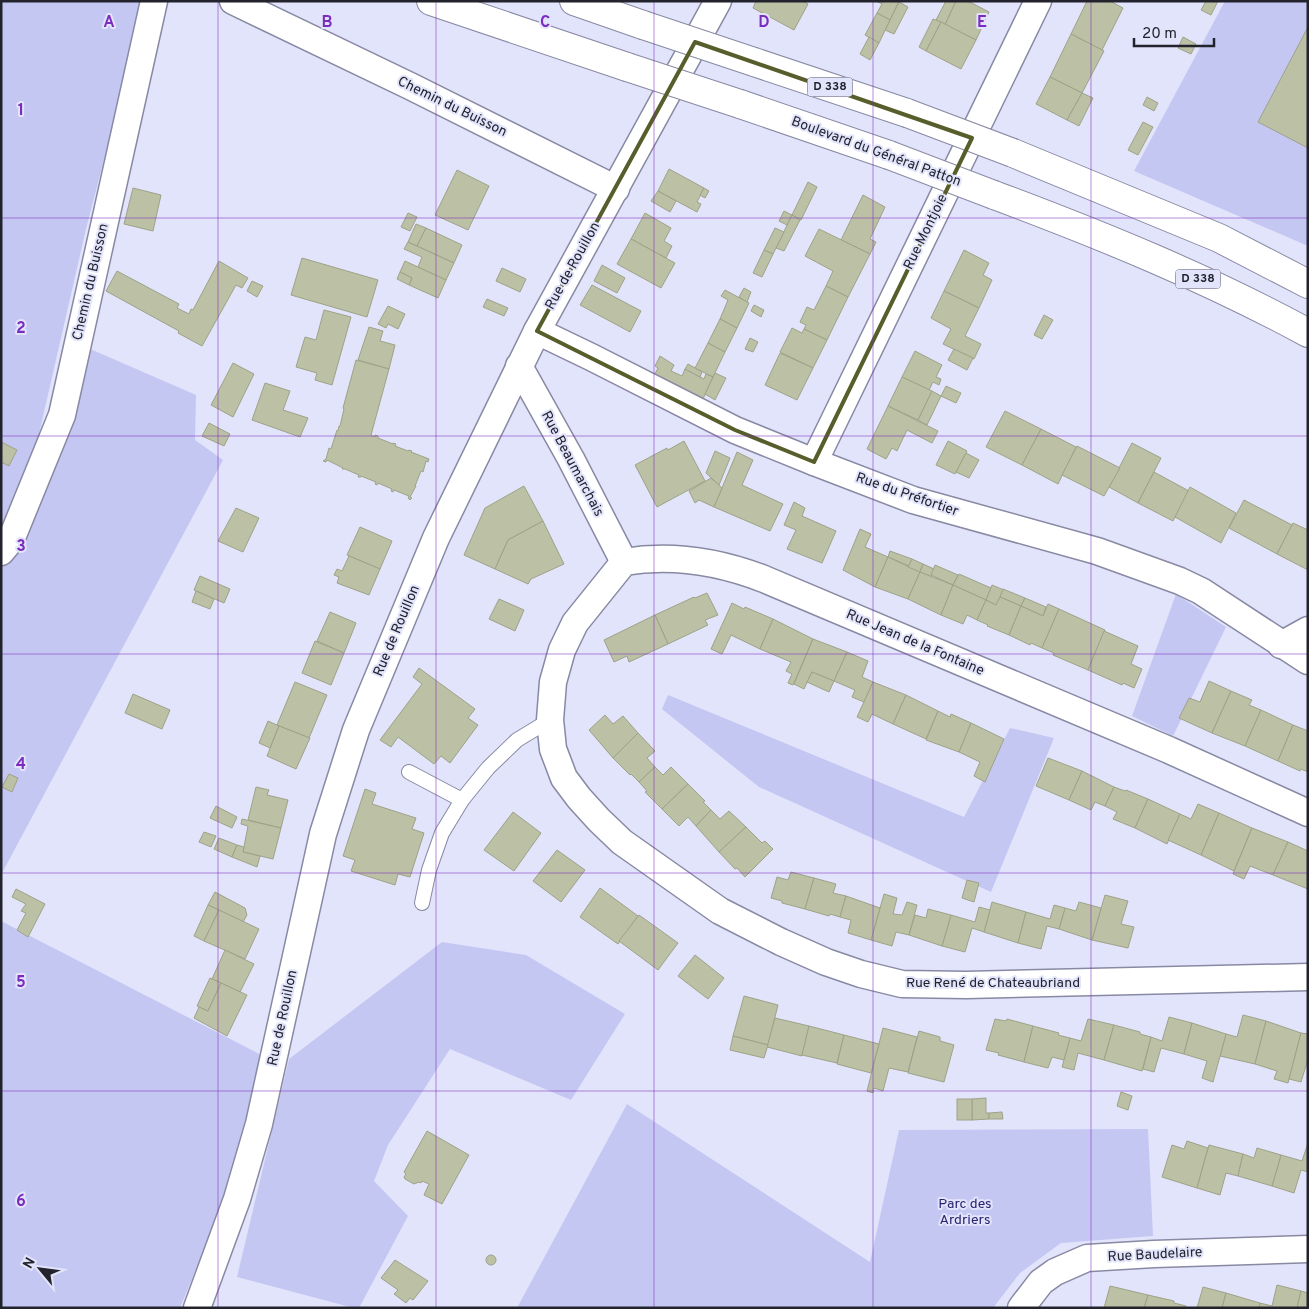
<svg xmlns="http://www.w3.org/2000/svg" width="1309" height="1309" font-family="Overpass,sans-serif">
<style>
.green{fill:#c5c7f3}
.building{fill:#bcc0a4;stroke:#9ea287}
.lines{fill:none;stroke-linecap:round;stroke-linejoin:round}
.service-casing{stroke:#8889a3;stroke-width:16}
.minor-casing{stroke:#8889a3;stroke-width:29}
.trunk-casing{stroke:#8889a3;stroke-width:30}
.service{stroke:#fff;stroke-width:14}
.minor{stroke:#fff;stroke-width:26}
.trunk{stroke:#fff;stroke-width:28}
.trunk-bridge-casing{stroke:#8889a3;stroke-width:30;stroke-linecap:butt}
.trunk-bridge{stroke:#fff;stroke-width:28}
.marked{fill:none;stroke:#585d2c;stroke-width:4;stroke-linejoin:round}
.grid{fill:none;stroke:#7b2cbf;stroke-width:1;stroke-opacity:0.55}
.labels{text-anchor:middle;dominant-baseline:central;stroke-width:4;stroke-linejoin:round;paint-order:stroke}
.shield{fill:#e2e4fb;stroke:#5c5d6c;stroke-width:1}
.shield-label{font-size:12px;font-weight:bold;fill:#23232e}
.street-label{font-size:14px;fill:#23232e;stroke:#e2e4fb}
.park-label{font-size:14px;fill:#2c216f;stroke:#e2e4fb}
.grid-label{font-size:16px;text-anchor:middle;font-weight:bold;fill:#7b2cbf;stroke:#e2e4fb;stroke-width:4;stroke-linejoin:round;paint-order:stroke}
</style>
<rect width="100%" height="100%" fill="#e2e4fb"/>
<g class="green">
<polygon points="1,1 145,1 86,229 39,434 62,447 88,348 196,395 195,440 223,460 1,875"/>
<polygon points="1225,1 1308,1 1308,246 1134,171"/>
<polygon points="1176,594 1226,627 1173,736 1132,716"/>
<polygon points="668,695 964,817 1010,728 1054,738 991,892 759,787 662,709"/>
<polygon points="1,921 265,1057 224,1200 180,1308 1,1308"/>
<polygon points="442,942 526,955 625,1014 571,1100 450,1049 388,1145 374,1181 408,1216 359,1308 354,1308 237,1277 289,1059"/>
<polygon points="627,1104 870,1262 899,1130 1148,1129 1153,1236 1061,1243 1020,1273 993,1308 517,1308"/>
</g>
<g class="building">
<polygon points="756,1 803,1 808,4 794,30 753,8"/>
<polygon points="876,1 899,1 890,20 877,13 882,4"/>
<polygon points="946,1 956,1 945,25 936,20"/>
<polygon points="956,1 968,1 989,12 976,40 945,25"/>
<polygon points="1087,1 1110,1 1123,8 1102,50 1071,34"/>
<polygon points="1206,1 1218,1 1211,15 1201,10"/>
<polygon points="899,2 908,7 894,34 885,30"/>
<polygon points="877,13 890,20 879,43 865,35"/>
<polygon points="933,19 941,22 926,51 919,47"/>
<polygon points="941,22 976,40 961,69 926,51"/>
<polygon points="1308,27 1308,148 1258,122"/>
<polygon points="1071,34 1104,51 1082,93 1050,77"/>
<polygon points="869,37 879,43 870,60 860,54"/>
<polygon points="1183,37 1196,44 1191,54 1178,48"/>
<polygon points="1050,77 1082,93 1067,120 1036,104"/>
<polygon points="1082,93 1093,98 1079,126 1067,120"/>
<polygon points="1147,97 1158,103 1154,111 1143,105"/>
<polygon points="1143,122 1153,127 1138,155 1128,150"/>
<polygon points="669,169 704,188 697,202 701,204 697,212 658,191"/>
<polygon points="457,170 489,186 468,230 435,215"/>
<polygon points="808,182 817,187 801,220 792,215"/>
<polygon points="133,188 161,195 153,231 124,224"/>
<polygon points="704,188 709,191 705,198 700,195"/>
<polygon points="658,191 676,201 670,212 651,201"/>
<polygon points="863,195 885,207 870,239 876,242 870,254 841,240"/>
<polygon points="784,211 792,215 787,225 779,221"/>
<polygon points="408,213 417,217 410,231 401,227"/>
<polygon points="645,213 671,228 664,241 672,246 666,258 631,239"/>
<polygon points="792,215 800,220 784,251 776,248"/>
<polygon points="416,224 426,228 417,246 408,242"/>
<polygon points="426,228 462,245 454,263 417,246"/>
<polygon points="775,228 784,232 773,254 764,250"/>
<polygon points="819,229 870,254 848,297 826,286 833,271 805,256"/>
<polygon points="631,239 675,263 661,288 617,264"/>
<polygon points="408,242 454,263 446,280 418,267 422,257 404,249"/>
<polygon points="764,250 773,254 762,277 753,273"/>
<polygon points="964,250 989,263 983,275 992,280 979,308 944,291"/>
<polygon points="302,258 378,280 367,317 291,295"/>
<polygon points="219,261 248,278 242,288 236,285 202,346 178,333 179,331 106,291 117,271 179,304 177,308 189,314 191,309 193,310"/>
<polygon points="405,261 446,280 438,298 409,285 412,278 400,272"/>
<polygon points="602,265 625,278 617,293 594,281"/>
<polygon points="502,268 526,279 520,292 496,281"/>
<polygon points="400,272 412,278 409,285 397,279"/>
<polygon points="252,281 263,286 257,297 247,291"/>
<polygon points="592,285 641,311 630,332 580,305"/>
<polygon points="826,286 848,297 827,340 804,329 806,325 800,322 807,307 814,310"/>
<polygon points="744,288 751,292 747,302 739,297"/>
<polygon points="725,290 749,303 737,328 720,319 728,300 721,296"/>
<polygon points="944,291 979,308 965,336 981,344 974,359 943,344 951,329 931,318"/>
<polygon points="487,299 508,308 504,316 483,307"/>
<polygon points="754,305 764,310 761,317 751,311"/>
<polygon points="388,306 405,314 398,329 388,324 386,328 378,324"/>
<polygon points="324,310 351,317 332,385 315,380 317,373 296,367 305,337 316,340"/>
<polygon points="1044,315 1053,320 1042,339 1034,335"/>
<polygon points="720,319 737,328 725,352 708,343"/>
<polygon points="369,327 383,331 380,341 395,345 389,369 358,360"/>
<polygon points="792,328 802,333 804,329 827,340 813,368 780,352"/>
<polygon points="750,338 758,342 753,352 745,349"/>
<polygon points="708,343 725,352 713,377 695,368"/>
<polygon points="954,349 973,358 967,370 948,360"/>
<polygon points="915,351 942,365 936,377 941,379 939,385 933,382 929,390 902,377"/>
<polygon points="780,353 813,368 797,400 765,385"/>
<polygon points="660,356 674,365 671,371 682,376 685,369 704,379 706,374 713,377 703,399 696,397 654,376 658,368 655,366"/>
<polygon points="356,360 389,369 371,435 375,437 375,435 378,436 378,438 393,444 393,443 396,444 395,446 408,451 409,450 412,451 411,452 429,459 428,462 426,461 423,472 421,471 415,486 416,486 410,497 412,498 410,500 408,498 409,496 394,490 393,492 391,491 392,489 378,483 377,485 375,484 376,482 361,476 361,477 358,477 359,475 345,469 342,469 343,468 327,460 326,462 323,461 326,459 329,448 331,449 337,430 338,431 339,426 340,426 344,409 343,408"/>
<polygon points="233,363 254,374 233,417 211,405"/>
<polygon points="688,364 702,372 700,377 685,369"/>
<polygon points="715,373 726,378 715,400 705,394"/>
<polygon points="902,377 932,391 918,420 888,406"/>
<polygon points="265,383 290,391 283,410 308,418 300,437 252,420"/>
<polygon points="946,386 961,393 956,403 941,396"/>
<polygon points="932,391 941,396 927,425 918,420"/>
<polygon points="888,406 938,431 932,443 907,430 897,451 892,448 886,459 867,449"/>
<polygon points="1005,411 1041,429 1022,465 986,447"/>
<polygon points="209,423 230,434 224,446 202,436"/>
<polygon points="1041,429 1076,447 1058,484 1022,465"/>
<polygon points="684,441 705,481 657,507 635,465 667,448 668,450"/>
<polygon points="948,441 967,451 955,474 936,465"/>
<polygon points="1,442 17,450 9,466 1,462"/>
<polygon points="1132,443 1161,458 1138,503 1109,487"/>
<polygon points="1077,446 1120,468 1104,496 1062,475"/>
<polygon points="715,451 730,458 719,485 706,473"/>
<polygon points="737,452 753,460 742,485 783,504 770,531 714,507"/>
<polygon points="966,453 979,460 969,478 956,472"/>
<polygon points="1154,472 1189,491 1173,521 1138,503"/>
<polygon points="711,478 722,488 714,507 699,500 695,503 689,491"/>
<polygon points="524,486 543,521 508,540 495,569 464,555 485,508"/>
<polygon points="1190,487 1236,513 1221,543 1175,517"/>
<polygon points="1244,500 1292,525 1277,554 1229,528"/>
<polygon points="794,502 805,508 802,516 836,531 822,563 787,549 796,530 784,525"/>
<polygon points="236,508 259,518 243,552 218,541"/>
<polygon points="543,521 564,564 531,579 528,584 495,569 508,540"/>
<polygon points="1293,523 1308,530 1308,570 1277,554"/>
<polygon points="360,527 392,541 380,569 347,555"/>
<polygon points="860,529 871,534 865,547 888,557 875,587 843,570"/>
<polygon points="890,551 912,559 909,566 888,557"/>
<polygon points="349,556 380,569 369,595 337,583 339,577 334,575 337,569 342,571"/>
<polygon points="888,557 920,572 908,599 875,587"/>
<polygon points="912,559 923,564 920,572 908,567"/>
<polygon points="923,564 934,569 931,577 920,572"/>
<polygon points="935,565 958,575 953,585 931,575"/>
<polygon points="920,572 953,585 941,615 908,599"/>
<polygon points="959,574 991,588 986,600 953,585"/>
<polygon points="200,576 230,589 224,603 194,590"/>
<polygon points="953,585 986,600 977,620 967,615 963,624 941,615"/>
<polygon points="992,585 1004,590 996,605 986,600"/>
<polygon points="1003,589 1025,598 1021,606 1000,597"/>
<polygon points="196,591 214,599 210,609 192,602"/>
<polygon points="707,593 718,615 705,620 708,625 668,644 655,615 694,597 695,598"/>
<polygon points="1000,597 1021,606 1009,635 987,626 988,625 977,620 986,600 996,605"/>
<polygon points="1025,598 1046,607 1043,616 1021,606"/>
<polygon points="499,599 524,610 515,631 489,619"/>
<polygon points="732,603 744,609 745,607 773,619 760,649 731,635 722,654 711,649"/>
<polygon points="1048,604 1059,609 1042,648 1031,643 1030,645 1009,635 1021,606 1043,616"/>
<polygon points="1059,609 1105,630 1088,670 1053,655 1054,653 1042,648"/>
<polygon points="330,612 356,623 344,653 317,641"/>
<polygon points="655,615 668,644 629,662 627,656 614,662 604,640"/>
<polygon points="773,619 813,639 793,685 788,683 792,674 786,671 791,662 760,649"/>
<polygon points="1104,631 1138,646 1131,664 1142,669 1134,688 1123,683 1122,685 1088,670"/>
<polygon points="813,639 847,652 834,681 812,672 804,689 794,684"/>
<polygon points="315,641 344,653 331,685 302,673"/>
<polygon points="847,652 868,661 862,677 873,682 864,702 852,697 855,690 834,681"/>
<polygon points="419,668 475,709 468,718 478,725 450,763 441,756 434,764 398,737 391,747 380,740 422,684 413,677"/>
<polygon points="812,672 834,681 829,692 807,682"/>
<polygon points="1209,681 1231,691 1212,733 1179,718 1189,698 1200,702"/>
<polygon points="295,682 327,695 309,738 277,725"/>
<polygon points="873,682 906,695 893,724 872,714 868,722 857,717"/>
<polygon points="1231,691 1252,700 1249,705 1261,710 1245,746 1212,733"/>
<polygon points="133,694 170,710 162,729 125,713"/>
<polygon points="906,695 938,711 926,739 893,724"/>
<polygon points="1261,710 1293,725 1278,761 1245,746"/>
<polygon points="938,711 950,717 951,714 971,723 959,752 926,740"/>
<polygon points="605,715 613,724 623,716 638,733 613,758 589,730"/>
<polygon points="268,721 279,726 270,748 259,743"/>
<polygon points="971,723 1004,739 985,782 974,776 980,762 959,752"/>
<polygon points="1293,725 1308,731 1308,772 1301,769 1300,771 1278,761"/>
<polygon points="279,726 310,738 296,769 267,756"/>
<polygon points="638,733 655,751 647,758 655,767 639,782 631,774 630,775 613,758"/>
<polygon points="1048,758 1082,771 1069,800 1036,786"/>
<polygon points="655,767 663,775 671,767 688,784 662,809 645,792 647,791 639,782"/>
<polygon points="1082,771 1114,787 1105,806 1095,802 1091,810 1069,800"/>
<polygon points="9,774 18,778 12,792 2,787"/>
<polygon points="688,784 705,801 703,802 711,810 696,826 688,817 679,826 662,809"/>
<polygon points="256,787 269,790 267,795 288,800 281,828 248,820"/>
<polygon points="1114,787 1125,791 1126,790 1148,799 1135,828 1113,819 1117,812 1105,806"/>
<polygon points="365,789 376,793 372,804 416,818 412,829 424,833 410,877 398,874 395,885 351,871 355,860 343,856"/>
<polygon points="1148,799 1180,814 1167,844 1135,828"/>
<polygon points="1198,804 1219,813 1201,855 1168,840 1180,814 1191,819"/>
<polygon points="216,806 237,817 232,828 210,818"/>
<polygon points="711,810 720,819 729,811 746,827 719,852 696,826"/>
<polygon points="513,812 541,833 514,871 484,850"/>
<polygon points="1219,813 1252,828 1234,871 1201,855"/>
<polygon points="242,819 281,828 273,859 243,852 248,826 241,824"/>
<polygon points="746,827 762,843 765,841 773,849 745,877 737,868 735,869 719,852"/>
<polygon points="1252,828 1288,842 1273,875 1250,866 1244,879 1233,874"/>
<polygon points="204,832 216,836 211,847 199,842"/>
<polygon points="219,838 237,845 232,857 214,849"/>
<polygon points="1288,842 1308,851 1308,889 1273,875"/>
<polygon points="237,845 244,847 243,852 260,856 257,867 232,857"/>
<polygon points="557,850 585,870 561,902 533,881"/>
<polygon points="791,872 814,878 805,909 782,903 782,901 771,898 777,877 788,880"/>
<polygon points="814,878 836,884 833,893 846,896 840,917 830,914 829,916 805,909"/>
<polygon points="967,880 979,883 974,902 962,898"/>
<polygon points="600,888 638,916 618,944 580,917"/>
<polygon points="16,889 45,904 28,937 17,930 26,913 21,911 26,904 12,897"/>
<polygon points="215,892 245,908 247,915 243,922 208,905"/>
<polygon points="884,894 897,898 893,914 902,915 907,902 917,905 909,935 896,932 892,946 871,940"/>
<polygon points="1105,895 1128,901 1121,924 1134,927 1128,948 1092,940"/>
<polygon points="846,896 880,908 871,940 848,933 851,920 840,917"/>
<polygon points="992,902 1026,912 1018,943 984,932"/>
<polygon points="1079,902 1101,908 1092,940 1059,929 1065,908 1076,911"/>
<polygon points="208,905 219,910 204,941 194,936"/>
<polygon points="1054,905 1065,908 1059,929 1047,926 1041,949 1018,943 1026,912 1050,919"/>
<polygon points="979,907 990,910 984,932 972,928 965,952 942,946 951,915 975,922"/>
<polygon points="928,909 951,915 942,946 909,935 915,915 926,918"/>
<polygon points="219,910 259,929 245,959 204,941"/>
<polygon points="639,915 678,943 658,970 619,941"/>
<polygon points="225,950 254,964 240,992 212,979"/>
<polygon points="695,955 724,978 708,999 678,976"/>
<polygon points="210,978 221,983 208,1011 197,1006"/>
<polygon points="221,983 247,995 227,1036 194,1018 199,1007 208,1011"/>
<polygon points="744,996 778,1005 768,1045 733,1036"/>
<polygon points="1243,1015 1266,1021 1255,1064 1220,1056 1226,1034 1237,1037"/>
<polygon points="1169,1017 1192,1023 1184,1054 1161,1048 1154,1072 1143,1069 1151,1037 1162,1041"/>
<polygon points="775,1018 809,1026 802,1056 767,1047"/>
<polygon points="995,1019 1006,1021 1007,1019 1033,1026 1024,1062 998,1055 999,1053 986,1050"/>
<polygon points="1088,1019 1114,1025 1104,1060 1078,1053 1074,1070 1062,1067 1070,1038 1081,1041"/>
<polygon points="1266,1021 1301,1033 1288,1083 1274,1079 1277,1071 1255,1064"/>
<polygon points="1192,1023 1226,1034 1213,1082 1202,1078 1207,1061 1184,1054"/>
<polygon points="1114,1025 1140,1032 1140,1034 1151,1037 1142,1071 1104,1060"/>
<polygon points="809,1026 844,1035 837,1063 802,1055"/>
<polygon points="1033,1026 1059,1033 1058,1035 1070,1038 1064,1060 1052,1057 1048,1068 1024,1062"/>
<polygon points="883,1028 917,1037 908,1072 889,1068 883,1091 874,1088 873,1093 867,1091"/>
<polygon points="919,1031 940,1037 940,1041 954,1045 944,1082 908,1073"/>
<polygon points="1301,1033 1308,1034 1308,1059 1301,1082 1289,1079"/>
<polygon points="844,1035 879,1044 871,1073 837,1064"/>
<polygon points="733,1036 768,1045 764,1058 730,1050"/>
<polygon points="1121,1092 1132,1096 1128,1110 1117,1106"/>
<polygon points="986,1098 986,1113 989,1113 989,1119 972,1120 972,1099"/>
<rect x="957" y="1099" width="15" height="21"/>
<polygon points="1002,1112 1003,1119 989,1119 989,1113"/>
<polygon points="427,1131 469,1155 442,1204 424,1195 429,1184 422,1181 421,1183 419,1182 414,1184 405,1179 404,1177 406,1174 404,1172"/>
<polygon points="1187,1141 1208,1148 1197,1188 1162,1177 1172,1145 1184,1149"/>
<polygon points="1308,1143 1308,1172 1301,1170 1294,1193 1272,1186 1281,1155 1302,1161"/>
<polygon points="1209,1145 1243,1154 1238,1176 1226,1173 1220,1195 1197,1188"/>
<polygon points="1257,1148 1281,1155 1272,1186 1238,1176 1243,1154 1254,1158"/>
<circle cx="491" cy="1260" r="5"/>
<polygon points="395,1260 428,1281 413,1300 410,1298 406,1303 394,1294 398,1290 381,1278"/>
<polygon points="1277,1285 1301,1291 1297,1308 1259,1308 1260,1303 1272,1306"/>
<polygon points="1110,1286 1148,1295 1144,1308 1104,1308"/>
<polygon points="1203,1287 1226,1293 1222,1308 1197,1308"/>
<polygon points="1301,1291 1308,1293 1308,1308 1297,1308"/>
<polygon points="1226,1293 1260,1303 1259,1308 1222,1308"/>
<polygon points="1148,1295 1174,1301 1174,1303 1186,1306 1185,1308 1144,1308"/>
</g>
<g class="lines">
<defs>
<g id="service">
<polyline points="409,772 462,800 488,768 517,740 550,720"/>
<polyline points="422,903 429,870 442,833 462,800"/>
</g>
<g id="minor">
<polyline points="233,1 410,86 616,189"/>
<polyline points="537,331 591,357 735,430 814,462 913,500 1097,551 1180,581 1201,591 1308,661"/>
<polyline points="519,366 571,459 624,562"/>
<polyline points="814,462 1038,1"/>
<polyline points="1,552 11,540 62,415 154,1"/>
<polyline points="1281,645 1308,630"/>
<path d="M1308,813L1169,750L764,579C720,562 671,554 624,562L575,623L562,650L553,682L550,720L553,749L564,778L579,798L599,820L622,842L720,911L781,942L826,962L861,974L902,984L966,985L1308,977"/>
<polyline points="197,1308 237,1199 259,1124 323,834 356,730 436,538 537,331 718,1"/>
<polyline points="1021,1308 1041,1282 1055,1272 1087,1258 1154,1254 1308,1249"/>
</g>
<g id="trunk">
<polyline points="431,1 627,67"/>
<polyline points="574,1 643,25"/>
<polyline points="754,62 907,113"/>
<polyline points="740,104 889,155"/>
<polyline points="1013,153 1219,238 1308,284"/>
<path d="M994,195C1101,235 1207,278 1308,333"/>
</g>
</defs>
<use href="#service" class="service-casing"/>
<use href="#minor" class="minor-casing"/>
<use href="#trunk" class="trunk-casing"/>
<use href="#service" class="service"/>
<use href="#minor" class="minor"/>
<use href="#trunk" class="trunk"/>
<defs>
<g id="trunk-bridge">
<polyline points="643,25 754,62"/>
<polyline points="627,67 740,104"/>
<polyline points="907,113 1013,153"/>
<polyline points="889,155 994,195"/>
</g>
</defs>
<use href="#trunk-bridge" class="trunk-bridge-casing"/>
<use href="#trunk-bridge" class="trunk-bridge"/>
</g>
<path class="marked" d="M695,42L972,138L814,462L735,430L537,331Z"/>
<path class="grid" d="M218,1V1308M436,1V1308M654,1V1308M873,1V1308M1091,1V1308M1,218H1308M1,436H1308M1,654H1308M1,873H1308M1,1091H1308"/>
<g class="labels">
<g class="shield">
<rect x="807.5" y="77.5" width="45" height="19" rx="4"/>
<rect x="1175.5" y="269.5" width="45" height="19" rx="4"/>
</g>
<g class="shield-label">
<text x="830" y="87">D 338</text>
<text x="1198" y="279">D 338</text>
</g>
<g class="street-label">
<text transform="translate(452 107) rotate(26)">Chemin du Buisson</text>
<text transform="translate(876 152) rotate(20)">Boulevard du Général Patton</text>
<text transform="translate(926 232) rotate(-64)">Rue Montjoie</text>
<text transform="translate(573 266) rotate(-61)">Rue de Rouillon</text>
<text transform="translate(91 282) rotate(-77)">Chemin du Buisson</text>
<text transform="translate(572 464) rotate(62)">Rue Beaumarchais</text>
<text transform="translate(907 495) rotate(19)">Rue du Préfortier</text>
<text transform="translate(397 631) rotate(-67)">Rue de Rouillon</text>
<text transform="translate(915 643) rotate(23)">Rue Jean de la Fontaine</text>
<text x="993" y="983">Rue René de Chateaubriand</text>
<text transform="translate(283 1018) rotate(-78)">Rue de Rouillon</text>
<text transform="translate(1155 1255) rotate(-3)">Rue Baudelaire</text>
</g>
<g class="park-label">
<text x="965" y="1204">Parc des<tspan x="965" dy="16">Ardriers</tspan></text>
</g>
</g>
<g class="grid-label">
<text x="109" y="27">A</text>
<text x="327" y="27">B</text>
<text x="545" y="27">C</text>
<text x="764" y="27">D</text>
<text x="982" y="27">E</text>
<text x="21" y="115">1</text>
<text x="21" y="333">2</text>
<text x="21" y="551">3</text>
<text x="21" y="769">4</text>
<text x="21" y="987">5</text>
<text x="21" y="1206">6</text>
</g>
<rect width="1309" height="1309" fill="none" stroke="#23232e" stroke-width="5"/>
<g transform="translate(40 1269) rotate(299)" stroke="#e2e4fb" stroke-width="4" paint-order="stroke">
<path d="M0-4L9 19L0 12L-9 19Z" fill="#23232e"/>
<text y="-8" font-size="14" font-weight="bold" text-anchor="middle" fill="#23232e">N</text>
</g>
<path d="M1134 38v8h80v-8" fill="none" stroke="#23232e" stroke-width="2.5"/>
<text x="1142" y="38" font-size="15" fill="#23232e" stroke="#e2e4fb" stroke-width="4" paint-order="stroke">20 m</text>
</svg>
